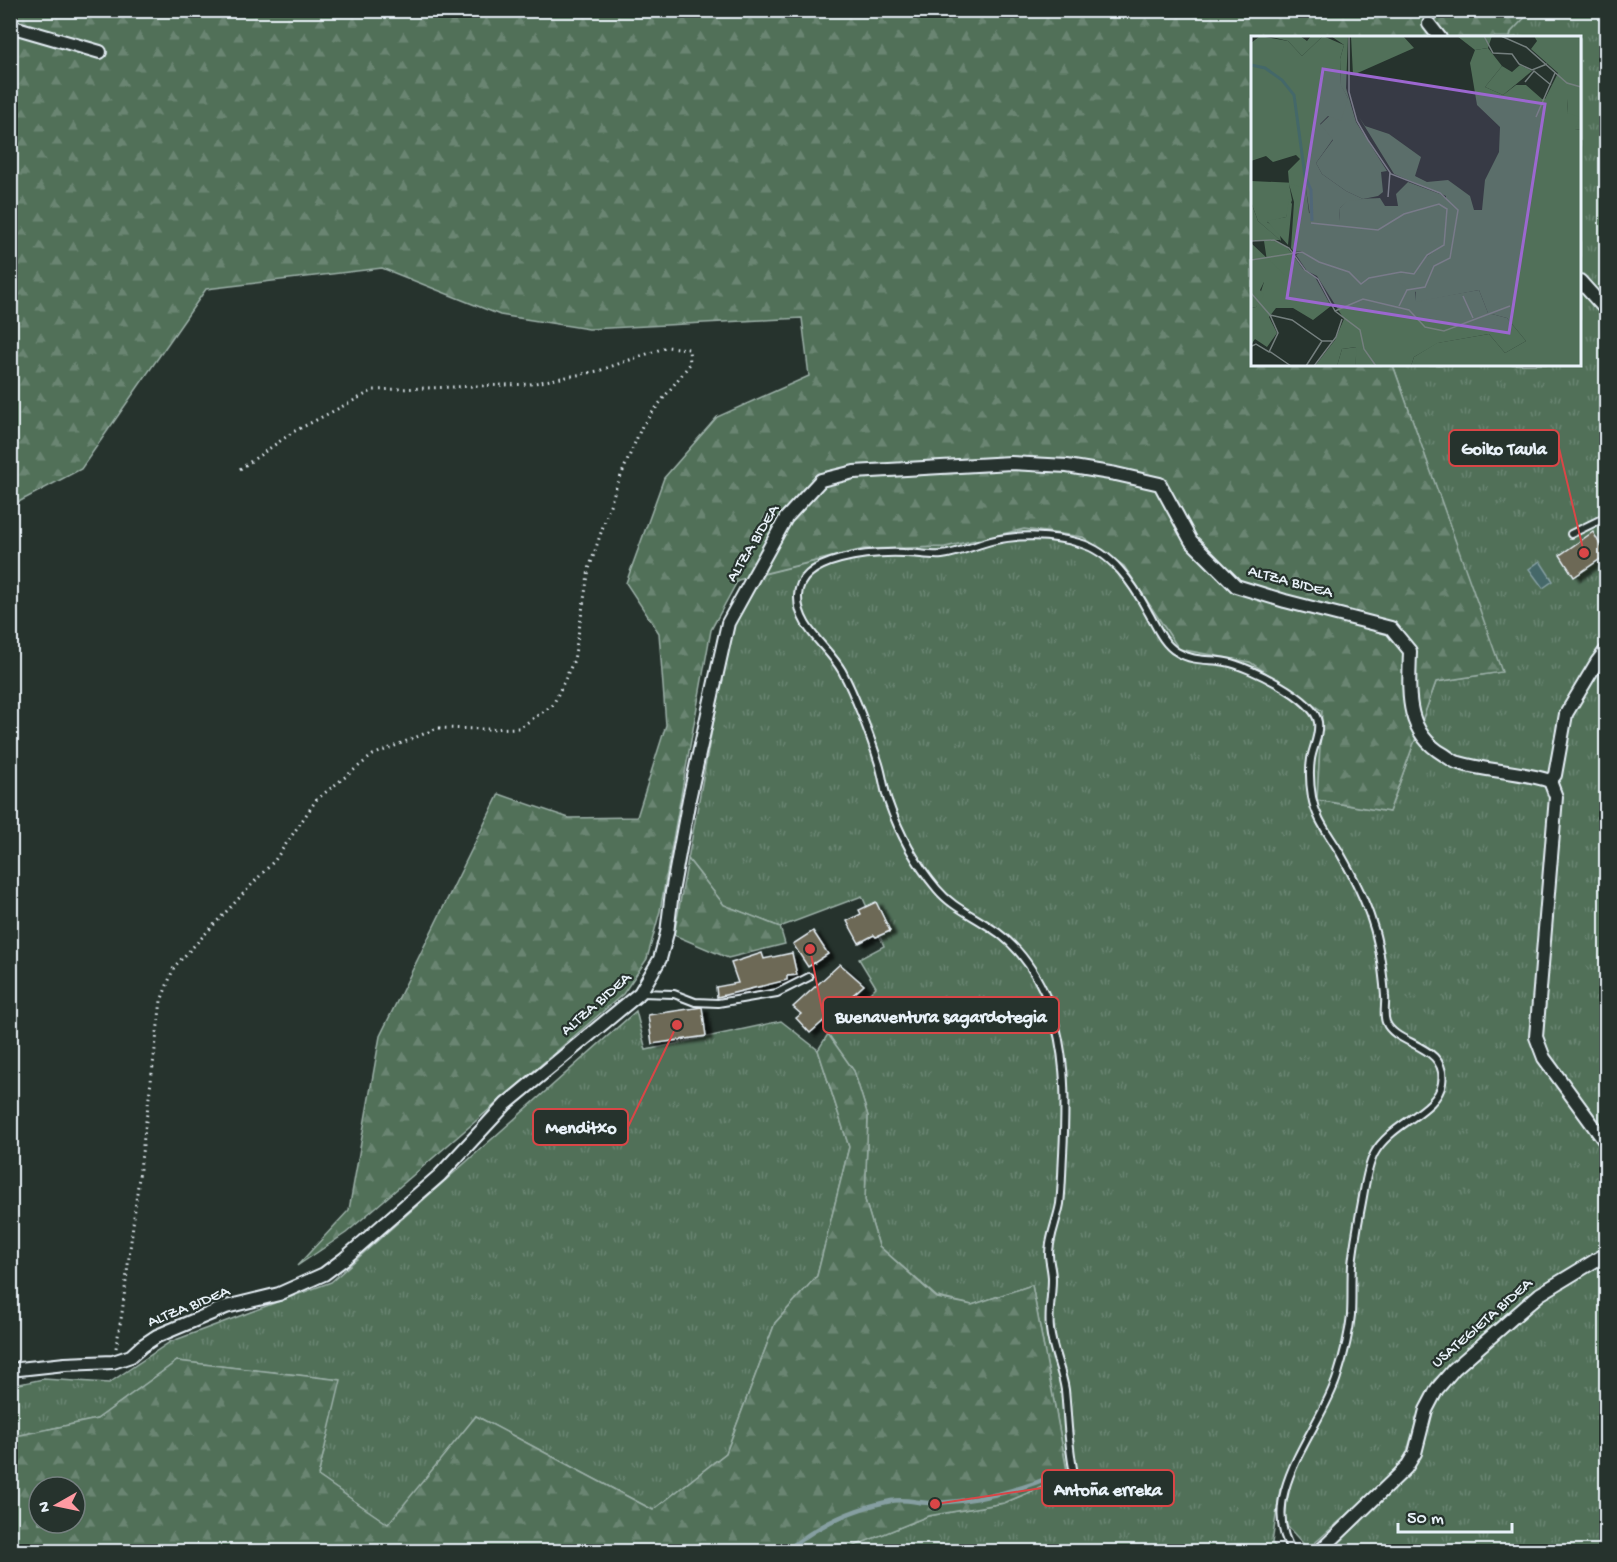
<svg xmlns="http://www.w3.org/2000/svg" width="1617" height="1562" font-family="'Gochi Hand',sans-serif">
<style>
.grass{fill:url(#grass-tufts);stroke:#9cb0a8;stroke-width:1.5}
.forest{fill:url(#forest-firs);stroke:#9cb0a8;stroke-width:1.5;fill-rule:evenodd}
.water{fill:#446869;stroke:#869fa2;stroke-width:1.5}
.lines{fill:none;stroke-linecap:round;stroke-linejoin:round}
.stream{stroke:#869fa2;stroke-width:4.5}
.building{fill:#6d6956;stroke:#e8f1f8;stroke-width:1.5;filter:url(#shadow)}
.lane-casing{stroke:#e8f1f8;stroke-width:10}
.street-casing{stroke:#e8f1f8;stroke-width:16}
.path{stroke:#e8f1f8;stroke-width:3;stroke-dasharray:1.5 4.5;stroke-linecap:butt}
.lane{stroke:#26332d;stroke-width:6}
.street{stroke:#26332d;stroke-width:12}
.labels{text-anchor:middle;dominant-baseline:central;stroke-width:4.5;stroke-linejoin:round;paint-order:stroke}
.street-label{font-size:16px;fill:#e8f1f8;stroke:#26332d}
.inset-river{fill:none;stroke:#446869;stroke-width:3}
.inset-road{fill:none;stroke:#747f7e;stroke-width:1.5}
.view{fill:#9c67d0;fill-opacity:0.15;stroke:#9c67d0;stroke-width:3}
.inset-edge{fill:none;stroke:#e8f1f8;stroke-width:3}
.leader{fill:none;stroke:#d94647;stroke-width:2}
.callout-dot{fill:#d94647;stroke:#26332d;stroke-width:2}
.callout{fill:#26332d;stroke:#d94647;stroke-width:2}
.callout-label{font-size:18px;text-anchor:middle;font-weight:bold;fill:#e8f1f8}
</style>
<defs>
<pattern id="grass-tufts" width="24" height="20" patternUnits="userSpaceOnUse" patternTransform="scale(1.5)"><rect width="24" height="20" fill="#517059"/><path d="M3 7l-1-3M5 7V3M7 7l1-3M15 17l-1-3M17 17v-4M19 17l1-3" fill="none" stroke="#6a8572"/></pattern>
<pattern id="forest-firs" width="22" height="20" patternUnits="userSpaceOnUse" patternTransform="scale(1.5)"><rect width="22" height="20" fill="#517059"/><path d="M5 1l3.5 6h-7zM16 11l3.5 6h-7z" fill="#6a8572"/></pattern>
<filter id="shadow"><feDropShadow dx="6" dy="3.5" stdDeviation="1.5" flood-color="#0009"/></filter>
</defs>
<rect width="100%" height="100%" fill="#26332d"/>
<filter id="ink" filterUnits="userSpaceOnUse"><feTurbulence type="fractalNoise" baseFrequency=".0167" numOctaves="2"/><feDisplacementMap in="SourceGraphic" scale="12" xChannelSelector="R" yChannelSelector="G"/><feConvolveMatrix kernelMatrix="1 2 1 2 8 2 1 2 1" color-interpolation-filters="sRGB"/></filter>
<g filter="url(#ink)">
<g class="grass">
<polygon points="1531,11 1606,11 1606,1247 1535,1289 1434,1380 1419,1411 1406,1455 1386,1480 1308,1549 1287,1526 1280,1489 1272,1543 1280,1551 847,1551 849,1548 928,1516 1004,1503 1068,1476 1032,1285 972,1305 937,1297 879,1246 865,1200 868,1116 854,1071 828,1034 876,987 859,959 884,946 862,896 780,927 724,905 688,859 723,670 734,626 760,575 864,549 945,547 1024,529 1083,537 1124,566 1179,649 1250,662 1322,711 1317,800 1389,812 1436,682 1501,672 1393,365 1580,364 1580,38 1510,37 1511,32"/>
<polygon points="636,1011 646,1050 781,1021 818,1050 849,1147 817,1276 775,1323 726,1453 653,1510 476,1416 389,1525 318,1476 340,1380 177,1361 97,1419 11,1437 10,1386 43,1379 109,1383 170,1342 331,1282"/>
<polygon points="1606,1262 1606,1551 1326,1552 1400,1481 1442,1391 1459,1372 1537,1301 1557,1288"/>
</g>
<g class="forest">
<polygon points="11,11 1531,11 1511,32 1510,37 1252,38 1252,364 1393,365 1502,672 1436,682 1389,812 1317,800 1322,711 1250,662 1179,649 1124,566 1083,537 1024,529 945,547 864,549 738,580 711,630 660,911 647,959 623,994 346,1233 297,1266 349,1210 380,1036 499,794 569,818 637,817 666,725 659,633 626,583 664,478 717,417 809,376 802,318 589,329 500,315 382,268 206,289 81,469 11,506"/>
<polygon points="688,859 724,905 780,927 785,944 728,958 674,935"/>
<path d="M828,1034L854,1071L868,1116L865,1200L879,1246L937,1298L972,1305L1032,1285L1068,1476L1004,1503L928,1516L849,1548L847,1551H11V1437L97,1419L177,1361L341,1380L318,1476L388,1524L476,1416L653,1510L726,1453L775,1323L817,1276L849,1147L818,1050ZM39,1487H75V1523H39Z"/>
</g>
<polygon class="water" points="1540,561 1553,581 1543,588 1529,569"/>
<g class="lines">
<path class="stream" d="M785,1552C816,1526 851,1509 891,1501C905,1498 922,1504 936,1503C979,1501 1021,1490 1060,1473"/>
</g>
<g class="building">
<polygon points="1593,532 1606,555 1574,577 1560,555"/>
<polygon points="876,902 890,931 876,937 874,935 859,943 847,921 861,914 859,910"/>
<polygon points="813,931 828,954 808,967 793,944"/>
<polygon points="762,953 764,959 792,953 797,975 787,976 787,980 717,997 716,987 738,983 731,963"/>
<polygon points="840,964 864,985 810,1033 796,1018 801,1014 793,1007"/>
<polygon points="702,1007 706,1036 652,1044 648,1015"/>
</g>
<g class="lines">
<defs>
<g id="lane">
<polyline points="1571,534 1606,517"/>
<polyline points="640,993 674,994 695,1002 718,1003 777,993 809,977"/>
<path d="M1075,1478C1068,1449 1068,1420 1065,1390C1062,1369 1052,1350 1050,1329C1048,1312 1052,1296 1052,1279C1052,1270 1049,1262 1049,1254C1049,1237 1057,1221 1060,1204C1062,1188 1062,1171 1063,1154C1066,1100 1067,1042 1044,992C1032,966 1013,941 988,926C970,914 951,906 937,889C916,864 899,833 888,801C884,789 883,777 879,764C871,738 855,695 842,671C828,646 797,628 798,596C799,556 874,552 904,553C917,553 930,556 942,555C959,553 975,545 991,541C1018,534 1052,535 1079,543C1112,552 1133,584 1148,612C1156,626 1163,644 1177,652C1193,662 1209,659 1226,662C1248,666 1314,698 1318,722C1320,735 1313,747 1311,759C1309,772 1310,785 1312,797C1316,820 1329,834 1340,853C1352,874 1365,899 1372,922C1380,945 1383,972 1385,996C1386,1005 1383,1014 1386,1022C1395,1046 1448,1044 1442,1083C1438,1112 1390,1123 1374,1154C1367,1168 1365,1186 1362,1202C1358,1223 1354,1244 1352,1265C1351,1282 1352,1299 1351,1315C1349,1335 1343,1358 1337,1377C1321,1429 1255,1497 1293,1552"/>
</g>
<g id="street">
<polyline points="1429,24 1440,38"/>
<polyline points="10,26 100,52"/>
<polyline points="1580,281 1606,310"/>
<polyline points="1550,781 1556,797 1536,1037 1544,1058 1606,1143"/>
<polyline points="1550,781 1555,775 1566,714 1597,662 1606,650"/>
<path d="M10,1370L65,1364L113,1362L131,1356L142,1346L157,1336L226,1307L279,1294L324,1274L344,1259L440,1175L506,1104L640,993L660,959L667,933L672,892L689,799L728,623L786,518L821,480L854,472L1011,463L1067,466L1116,474L1160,484L1191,541L1236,586L1285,601L1391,628L1410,651C1409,691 1404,731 1443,754C1448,757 1454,762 1459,763C1489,772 1521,771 1550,781"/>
<polyline points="1319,1552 1406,1468 1415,1453 1426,1410 1437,1389 1454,1369 1540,1294 1606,1254"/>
</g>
</defs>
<use href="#lane" class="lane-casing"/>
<use href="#street" class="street-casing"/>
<g class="path">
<polyline points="1412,10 1420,16"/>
<polyline points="116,1348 122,1313 161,1001 174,967 275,860 317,799 373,755 438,728 484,729 519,728 553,705 574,660 589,569 615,490 642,426 690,364 689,349 667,347 598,371 530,384 374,390 293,432 237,471"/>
</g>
<use href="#lane" class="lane"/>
<use href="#street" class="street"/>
</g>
</g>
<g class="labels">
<g class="street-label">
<text transform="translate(754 544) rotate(-59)">ALTZA BIDEA</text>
<text transform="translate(1290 583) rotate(15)">ALTZA BIDEA</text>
<text transform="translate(597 1005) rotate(-41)">ALTZA BIDEA</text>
<text transform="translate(189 1308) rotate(-22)">ALTZA BIDEA</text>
<text transform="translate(1483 1324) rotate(-41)">USATEGIETA BIDEA</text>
</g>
</g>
<g transform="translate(1251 36)">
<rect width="330" height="330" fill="#26332d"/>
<path d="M17,0H49L56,5L60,0H72L51,20L37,5ZM80,0H97L95,52L105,86L136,135L130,136L132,156L127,160L112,163L95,155L71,138L65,127L82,104L69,89L97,62L90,50L89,23L93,9ZM100,0H152L163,12L102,39ZM206,0H241L237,12L224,14ZM283,0H330V94L323,93L316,77L317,63H294L307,37L280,13L286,5ZM269,29L281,35L252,59L234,51L251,30L261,36ZM0,145L46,147L55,153L58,177L88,185L89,172L97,164L129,162L134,170H147L145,158L157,146L189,158L195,163L196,201L193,210L175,221L163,240L165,265L228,254L237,277L256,282L275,305L254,317L238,298L187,307L163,321L160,330H104L105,311L91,313L86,330H64L84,304L93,283L66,240L56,235L45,219L52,215L43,216L40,212L43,166L38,148L41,164L35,181L16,186L28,194L30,205L7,185L0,166ZM21,204L36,211L52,233L64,241L80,270L62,284L42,272H25L18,281L26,297L16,311L4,303L0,309V272L5,271L13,246H31L16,225L13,205Z" fill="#517059"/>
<path d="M9,0L37,5L51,20L72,0L93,9L89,23L90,49L97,62L90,85L77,80L69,88L82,103L65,127L71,138L95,155L112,163L129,162L97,165L89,172L88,185L60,186L55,153L38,147L37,135L49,123L45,119L22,126L15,120L0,125V7ZM237,12L251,30L234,51L252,59L265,49H275L291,63H317L316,77L329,81L324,93L330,94V330H160L163,321L186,307L238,298L254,317L275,305L256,282L237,277L228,254L165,266V256L148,247L151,237L163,239L175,221L193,209L195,160L143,138L108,81L114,90L138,98L170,121L164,140L176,146L197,144L219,160L223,174H231L234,144L248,116L249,91L226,69L219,27L224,14ZM38,163L41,168L37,209L16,185L35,181ZM0,166L7,185L29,204H0ZM0,207L35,240L31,246H13L9,254L13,259L5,271L0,272ZM106,311L104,330H86L91,313Z" fill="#517059"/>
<path class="inset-river" d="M0,29L14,32L31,44L43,59L54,140L60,154L61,185"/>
<path class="inset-road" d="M98,0V56L106,85L117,104L140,138L189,157L207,174L199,222L183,230L174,251L156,254L148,270M233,0L242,17L261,18L268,28L281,34L296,28M250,0L275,11L316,47L330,51M274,46L283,35L300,49M285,81L304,37M137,161L139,136M0,205L23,204L38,212L54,234L67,243L84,275L109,294L113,313L125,330M0,224L51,216L68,226L98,236L110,248L118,242L150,236L163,238L176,219L193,209L196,173L188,168L153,178L127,194L60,187M0,257L19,279L27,297L18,316L5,308L1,310M212,260L222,282M84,275L112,263L158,274L174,291L193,295L259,270M19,279L41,284L71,305H82M18,315L40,330M55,330L71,305M63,330L85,301L91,283"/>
<path class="view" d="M72,33L294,68L258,297L36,262Z"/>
<rect width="330" height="330" class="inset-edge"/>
</g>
<path class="leader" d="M1584 553L1559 448M810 949L823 1015M677 1025L628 1127M935 1504L1042 1488"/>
<g class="callout-dot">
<circle cx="1584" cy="553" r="6"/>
<circle cx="810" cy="949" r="6"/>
<circle cx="677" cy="1025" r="6"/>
<circle cx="935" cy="1504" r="6"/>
</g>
<g class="callout">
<rect x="1449" y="430" width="110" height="36" rx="6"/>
<rect x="823" y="997" width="236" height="36" rx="6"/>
<rect x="533" y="1109" width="95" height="36" rx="6"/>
<rect x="1042" y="1470" width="132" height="36" rx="6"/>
</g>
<g class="callout-label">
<text x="1504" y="454">Goiko Taula</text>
<text x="941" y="1022">Buenaventura sagardotegia</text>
<text x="581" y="1133">Menditxo</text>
<text x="1108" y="1495">Antoña erreka</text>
</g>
<rect width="1617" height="1562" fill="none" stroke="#26332d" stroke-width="36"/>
<rect x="18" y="18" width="1581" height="1526" fill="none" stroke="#e8f1f8" stroke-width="2" filter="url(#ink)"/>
<g transform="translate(57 1505) rotate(261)"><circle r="28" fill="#26332d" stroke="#747f7e" stroke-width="1.5"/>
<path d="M0-4.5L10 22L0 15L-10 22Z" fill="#ff9aa2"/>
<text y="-9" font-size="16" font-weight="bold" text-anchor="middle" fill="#e8f1f8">N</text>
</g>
<path d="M1398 1523v9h114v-9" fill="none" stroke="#e8f1f8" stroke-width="3"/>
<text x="1407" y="1523" font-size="18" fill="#e8f1f8" stroke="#26332d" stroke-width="4.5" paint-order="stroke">50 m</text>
</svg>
